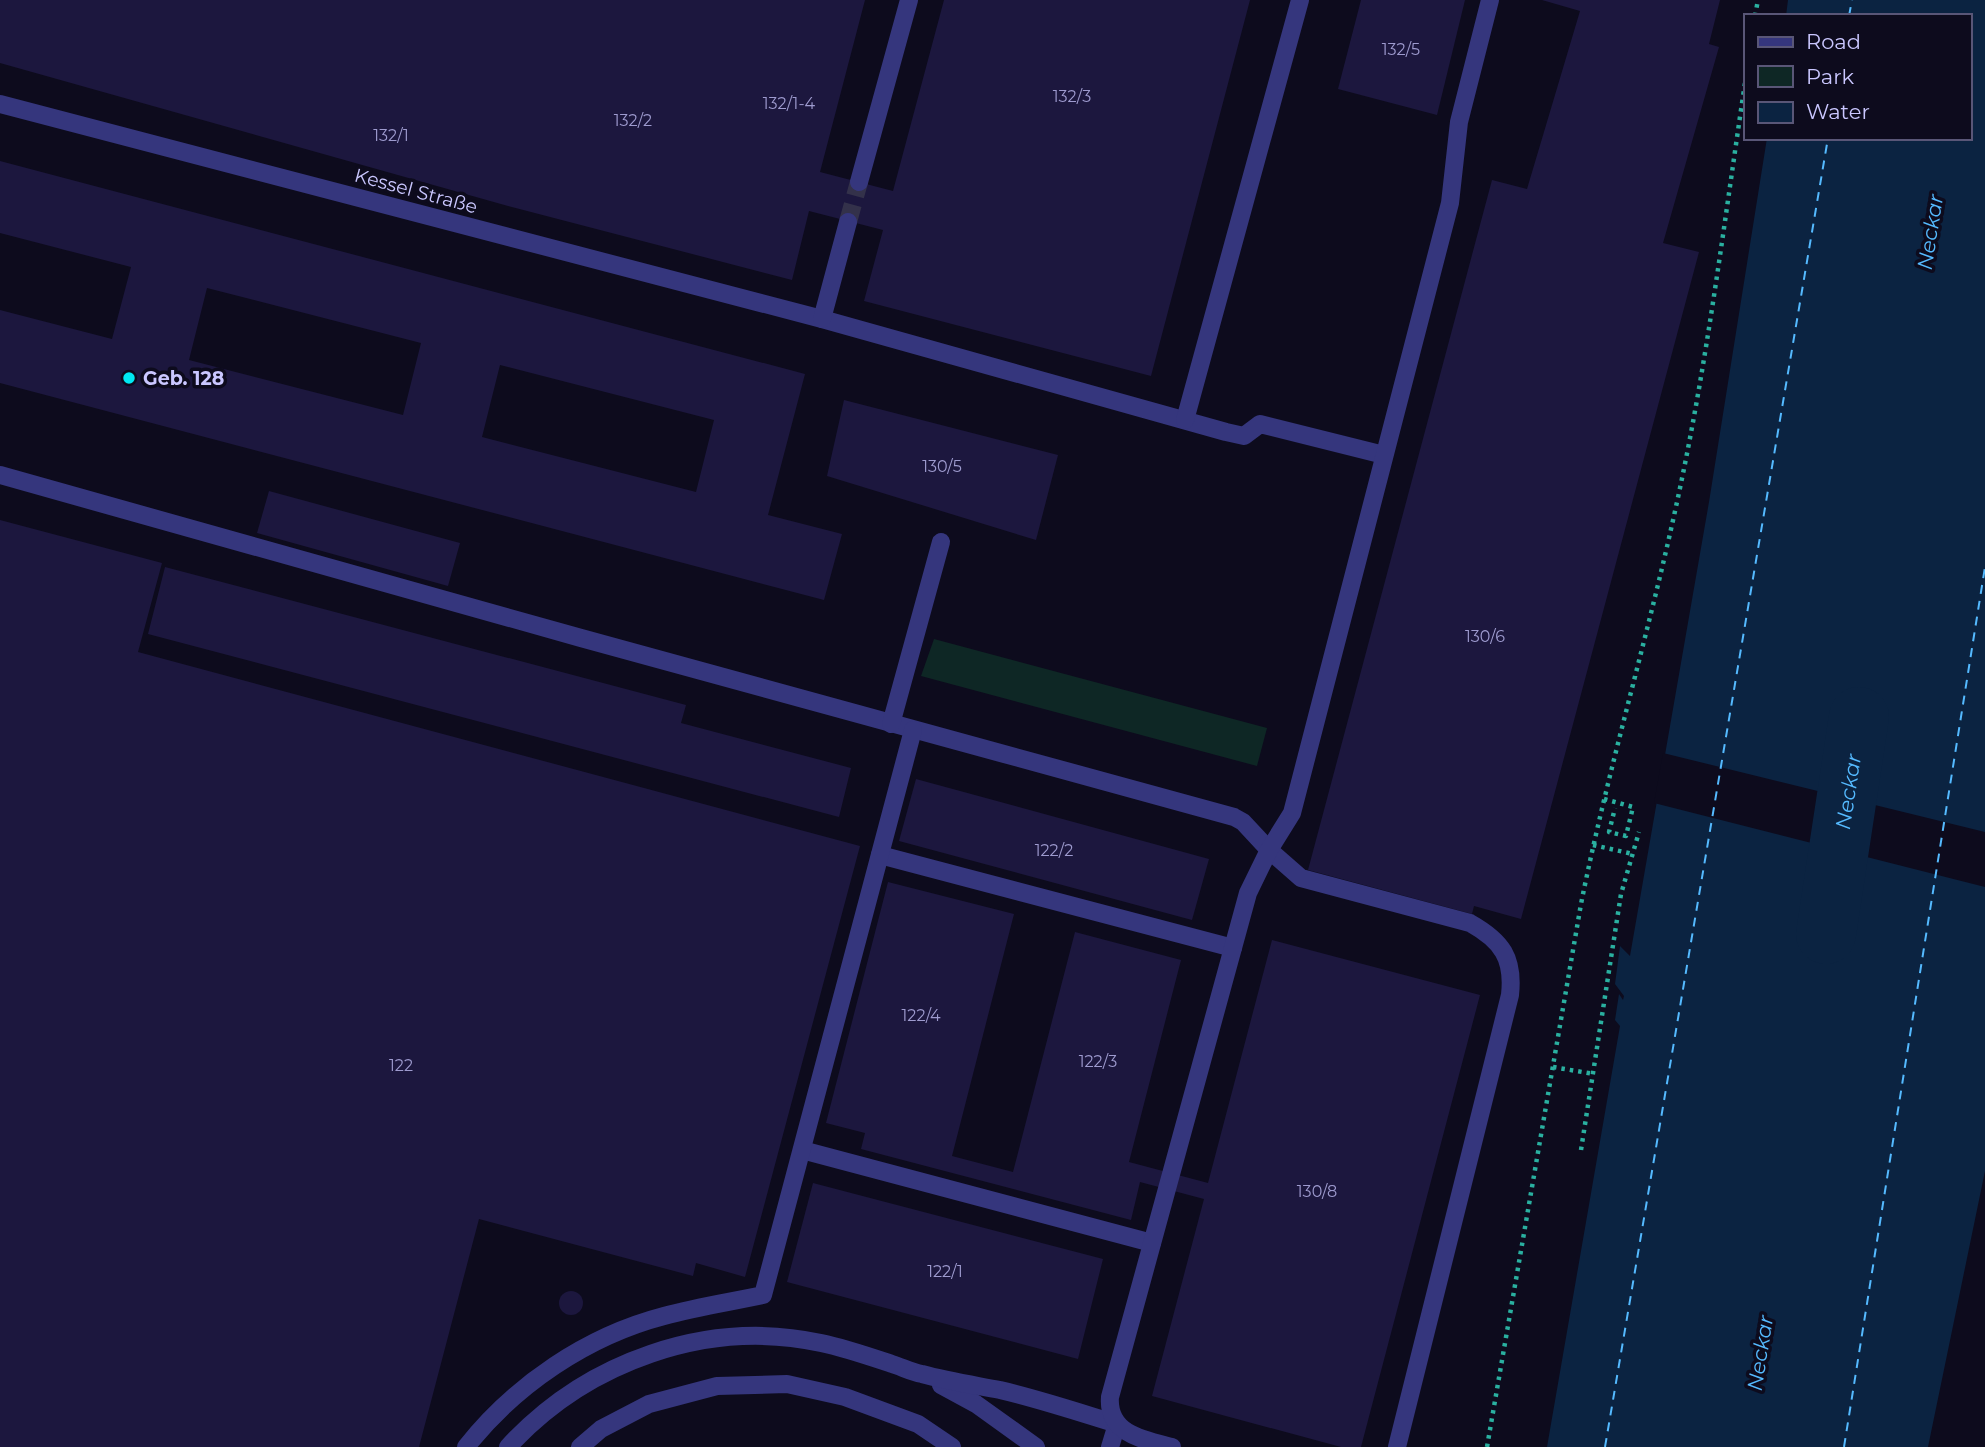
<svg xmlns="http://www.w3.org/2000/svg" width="1985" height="1447" font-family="Montserrat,sans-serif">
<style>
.green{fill:#0e2725}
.water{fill:#0b2341;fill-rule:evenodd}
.pier{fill:#0d0b1d;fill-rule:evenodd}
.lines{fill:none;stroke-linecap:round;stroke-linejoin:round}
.river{stroke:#0b2341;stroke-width:60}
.ferry{stroke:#55baff;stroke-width:2;stroke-dasharray:9 7;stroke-linecap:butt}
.building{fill:#1c173e;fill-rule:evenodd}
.minor-tunnel{stroke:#33314a;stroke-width:18;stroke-dasharray:18 9;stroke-linecap:butt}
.path{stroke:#2ab0a0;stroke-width:4.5;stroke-dasharray:3.5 5;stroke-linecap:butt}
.minor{stroke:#35367d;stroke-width:18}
.poi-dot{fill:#00e8f2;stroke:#0d0b1d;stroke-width:2.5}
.labels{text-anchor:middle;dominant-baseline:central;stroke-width:7;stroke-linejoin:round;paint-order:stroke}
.number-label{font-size:16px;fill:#9e9bcf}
.street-label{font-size:19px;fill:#cac7ff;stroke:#0d0b1d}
.poi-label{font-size:19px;font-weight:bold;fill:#cac7ff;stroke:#0d0b1d;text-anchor:start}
.water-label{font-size:21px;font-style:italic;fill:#55baff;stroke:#0d0b1d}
</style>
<rect width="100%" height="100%" fill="#0d0b1d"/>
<polygon class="green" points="934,639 1267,728 1257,766 921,676"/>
<path class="water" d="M1788,0H1985V1171L1928,1447H1547L1620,1026L1615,1020L1619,994L1623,1000L1624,996L1615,984L1620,946L1630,956L1709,502L1767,138H1969V16H1786ZM1846,795L1857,811L1847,850L1842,854L1825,850L1821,844L1831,804Z"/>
<path class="pier" d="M1663,753L1985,832V887L1654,803ZM1845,800L1853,811L1844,848L1841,850L1827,847L1825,843L1835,806Z"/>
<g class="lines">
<path class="river" id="s1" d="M1826,934L1859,717"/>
<g class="ferry">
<polyline points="1849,16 1852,0"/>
<polyline points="1605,1447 1828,138"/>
<polyline points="1844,1447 1985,567"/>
</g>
</g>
<g class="building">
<polygon points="0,0 865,0 820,172 893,191 944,0 1250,0 1151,376 864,301 883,230 809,211 792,280 508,206 0,63"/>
<polygon points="1361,0 1465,0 1437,115 1338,89"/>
<polygon points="1542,0 1720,0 1709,44 1719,47 1663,243 1699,252 1521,919 1474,906 1472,914 1308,870 1492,180 1527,189 1580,11"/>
<path d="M0,161L805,374L768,515L842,534L824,600L0,383V310L112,339L131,267L0,233ZM207,288L421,343L403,415L189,360ZM500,365L714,420L696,492L482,437Z"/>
<polygon points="844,400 1058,455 1036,540 827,476"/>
<polygon points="269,491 460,543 448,586 257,533"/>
<polygon points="0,520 162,563 138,652 860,846 745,1277 696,1263 693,1276 479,1219 419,1447 0,1447"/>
<polygon points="165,567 686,705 681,723 851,768 839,817 148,634"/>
<polygon points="916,779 1209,859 1192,920 899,841"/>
<polygon points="888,882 1014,914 952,1156 1013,1172 1075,932 1181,960 1129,1162 1208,1183 1272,940 1480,995 1361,1447 1341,1447 1152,1396 1204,1199 1140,1182 1131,1220 861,1149 865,1133 826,1123"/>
<polygon points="813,1183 1103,1259 1078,1359 787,1282"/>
<circle cx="571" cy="1303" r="12"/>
</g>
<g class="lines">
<polyline class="minor-tunnel" points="848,222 859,182"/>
<g class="path">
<polyline points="1755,16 1758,0"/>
<polyline points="1604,799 1633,807 1626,836 1609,832 1615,808"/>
<polyline points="1593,845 1633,854"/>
<polyline points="1553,1067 1594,1074"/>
<polyline points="1581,1150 1621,894 1639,832"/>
<path d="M1487,1447L1581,904C1608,769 1648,637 1677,502C1707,364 1724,223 1745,83"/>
</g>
<g class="minor">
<polyline points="0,104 822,319 1226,432 1244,436 1260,424 1384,455"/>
<polyline points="859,182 909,0"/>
<polyline points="822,319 848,222"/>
<polyline points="1185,420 1300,0"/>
<path d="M0,475L581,638L1234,817L1243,822L1269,850L1301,878L1470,923C1502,941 1514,958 1510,995L1397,1447"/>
<polyline points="891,724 941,542"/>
<polyline points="880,855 1233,948"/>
<polyline points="802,1150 1152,1243"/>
<polyline points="941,1385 976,1404 1036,1447"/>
<path d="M466,1447C515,1385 587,1336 664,1316C696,1307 730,1302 763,1295L913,730"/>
<path d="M508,1447C586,1362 707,1318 821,1343C845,1348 868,1356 892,1364C902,1367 911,1372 922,1374C947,1381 974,1385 1000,1390C1039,1399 1078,1412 1117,1424"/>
<polyline points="580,1447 601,1429 649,1404 717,1386 787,1384 845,1397 918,1424 952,1447"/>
<polyline points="1110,1447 1117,1424"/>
<path d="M1172,1447C1144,1440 1107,1434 1110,1397L1248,893L1269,850L1292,813L1450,203L1459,122L1490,0"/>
</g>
</g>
<circle class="poi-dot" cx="129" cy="378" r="7"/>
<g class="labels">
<g class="number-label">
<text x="1401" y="49">132/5</text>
<text x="1072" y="96">132/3</text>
<text x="789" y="103">132/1-4</text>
<text x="633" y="120">132/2</text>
<text x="391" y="135">132/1</text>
<text x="942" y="466">130/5</text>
<text x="1485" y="636">130/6</text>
<text x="1054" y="850">122/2</text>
<text x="921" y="1015">122/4</text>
<text x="1098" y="1061">122/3</text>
<text x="401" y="1065">122</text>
<text x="1317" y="1191">130/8</text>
<text x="945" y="1271">122/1</text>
</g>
<g class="street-label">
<text transform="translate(416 191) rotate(15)">Kessel Straße</text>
</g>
<g class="poi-label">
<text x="143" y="378">Geb. 128</text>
</g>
<g class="water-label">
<text transform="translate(1930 232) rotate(-81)">Neckar</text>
<text stroke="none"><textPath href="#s1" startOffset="144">Neckar</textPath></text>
<text transform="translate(1760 1353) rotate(-81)">Neckar</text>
</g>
</g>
<rect x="1744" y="14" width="228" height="126" fill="#0d0b1d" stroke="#595677" stroke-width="2"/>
<rect x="1758" y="37" width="35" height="10" fill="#35367d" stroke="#595677" stroke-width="2"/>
<text x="1806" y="49" font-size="21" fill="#cac7ff">Road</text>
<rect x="1758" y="66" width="35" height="21" fill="#0e2725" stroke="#595677" stroke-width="2"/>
<text x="1806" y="84" font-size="21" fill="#cac7ff">Park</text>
<rect x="1758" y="102" width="35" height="21" fill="#0b2341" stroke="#595677" stroke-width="2"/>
<text x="1806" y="119" font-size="21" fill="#cac7ff">Water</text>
</svg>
